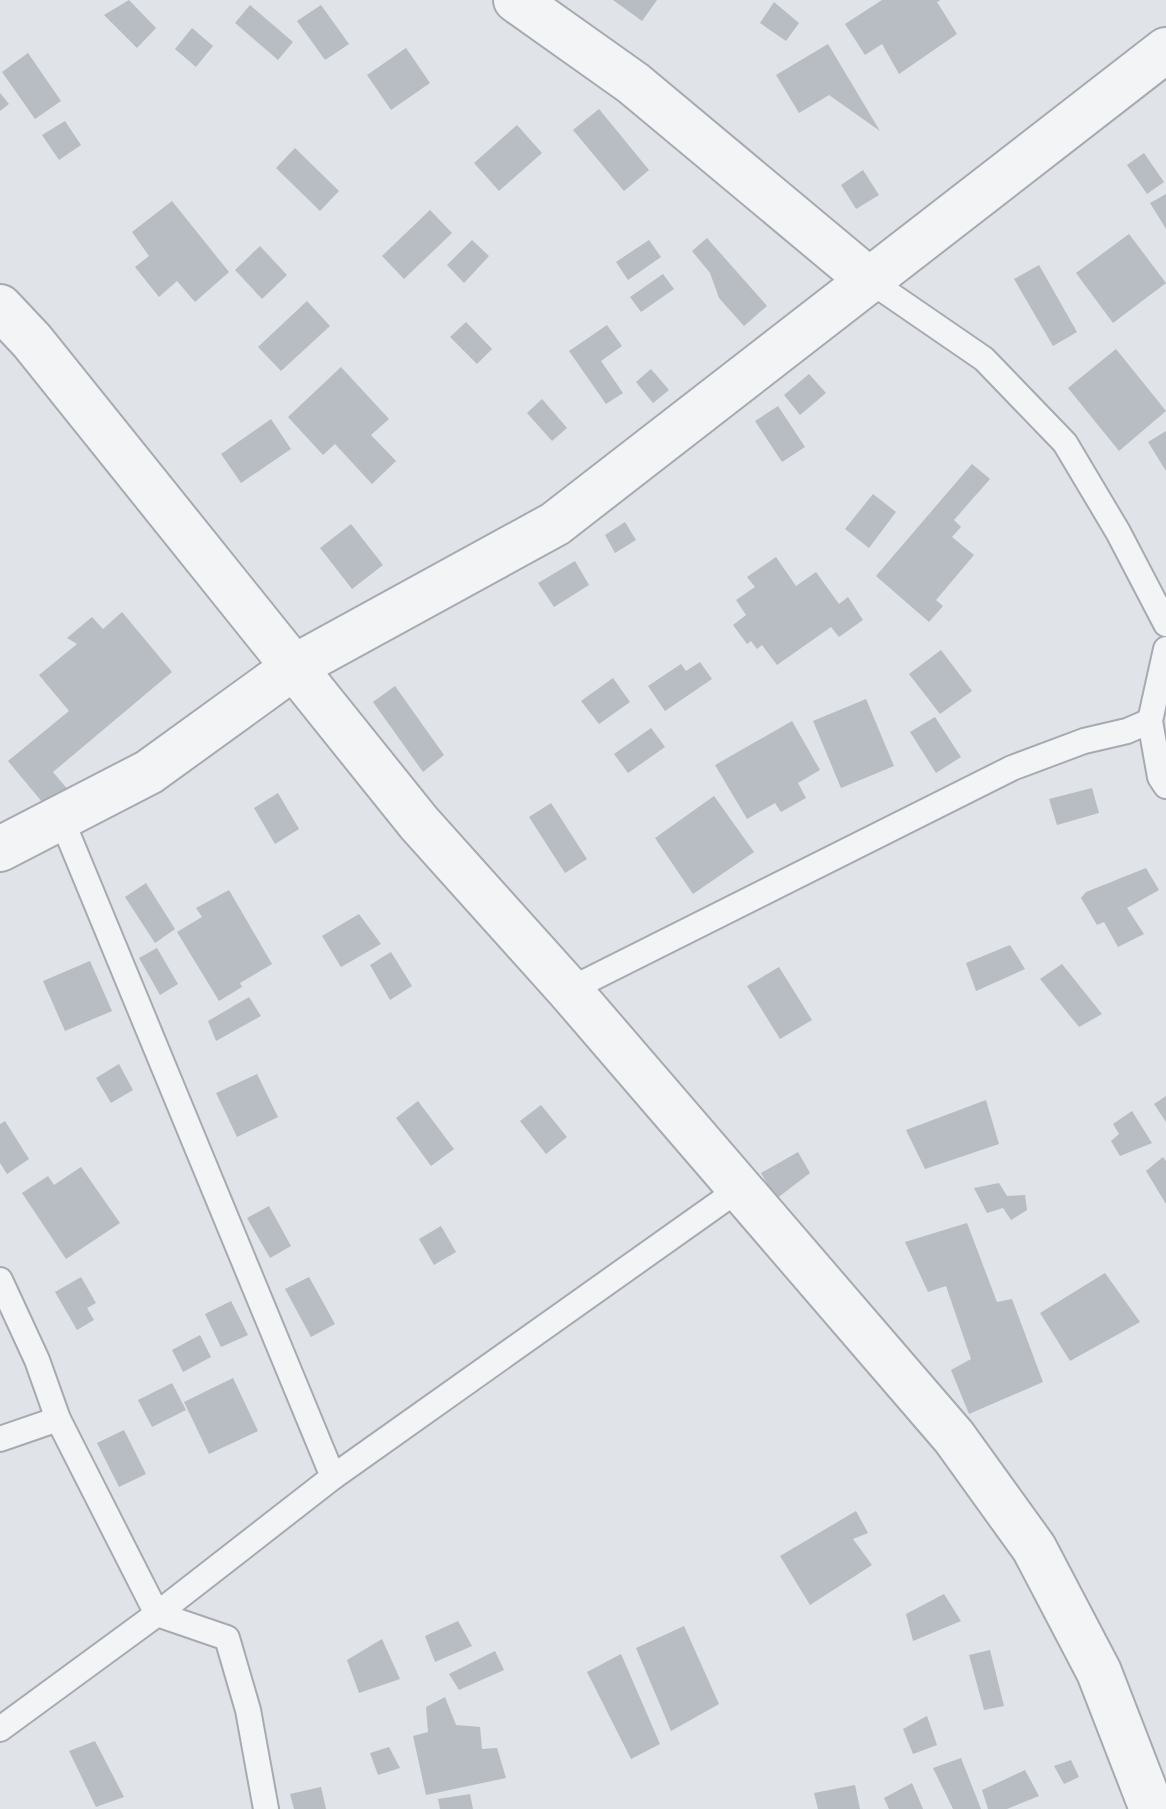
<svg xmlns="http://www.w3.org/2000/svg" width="1166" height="1809" font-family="Helvetica,sans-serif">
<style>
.building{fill:#b8bdc3}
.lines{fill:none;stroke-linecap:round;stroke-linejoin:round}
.lane-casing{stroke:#a6aab1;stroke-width:28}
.street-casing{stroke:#a6aab1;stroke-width:48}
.lane{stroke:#f2f4f6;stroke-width:24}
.street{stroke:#f2f4f6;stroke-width:44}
</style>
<rect width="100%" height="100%" fill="#e0e3e7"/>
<g class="building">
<polygon points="129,0 156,28 137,48 104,15"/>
<polygon points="613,0 657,0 642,21"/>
<polygon points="882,0 941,0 937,2 957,34 899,74 882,44 865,55 845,24"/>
<polygon points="774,2 799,23 786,41 760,23"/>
<polygon points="250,5 293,42 278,60 235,23"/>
<polygon points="321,5 349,44 325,60 297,21"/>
<polygon points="192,28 213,46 196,67 175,49"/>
<polygon points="828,44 880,131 829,95 799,113 776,75"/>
<polygon points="406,48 430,83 391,110 367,75"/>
<polygon points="28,53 61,101 35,119 2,72"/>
<polygon points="0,93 9,104 0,111"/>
<polygon points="599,109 649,170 624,191 573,130"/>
<polygon points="65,121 81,145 59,160 42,135"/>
<polygon points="517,125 542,153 499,191 474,163"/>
<polygon points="295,148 339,191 320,211 276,168"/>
<polygon points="1144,153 1164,182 1147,194 1127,165"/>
<polygon points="863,170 879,195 856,209 841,185"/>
<polygon points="1166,194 1166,229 1150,203"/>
<polygon points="172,201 229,272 195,302 177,281 159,297 135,267 149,256 132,232"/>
<polygon points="430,210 452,233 404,279 382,256"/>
<polygon points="1129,234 1166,283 1113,323 1076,273"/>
<polygon points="707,238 767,306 744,326 719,298 710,273 692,251"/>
<polygon points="472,240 489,256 464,283 447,265"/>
<polygon points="649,240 661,257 628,280 616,262"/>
<polygon points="260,246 287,275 262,299 235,270"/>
<polygon points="1039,265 1077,332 1053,346 1014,279"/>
<polygon points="663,274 674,289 641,312 630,297"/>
<polygon points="307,301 330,326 281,371 258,347"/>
<polygon points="466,322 492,349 477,364 450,337"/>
<polygon points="607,325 622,346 601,361 623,393 606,404 569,351"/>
<polygon points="1116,349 1166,411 1119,451 1068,388"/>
<polygon points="341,367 389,419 371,435 396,461 372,484 335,444 323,455 288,417"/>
<polygon points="651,369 669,390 653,403 636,382"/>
<polygon points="809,374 826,393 800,415 784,395"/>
<polygon points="542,399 567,428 552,441 527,413"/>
<polygon points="778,406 805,447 782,462 755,421"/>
<polygon points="271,419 291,449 241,483 221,454"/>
<polygon points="1166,431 1166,471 1148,442"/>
<polygon points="972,464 990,479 954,520 961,527 952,537 974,555 936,600 943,606 929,622 876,576"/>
<polygon points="873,494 896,512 869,548 845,529"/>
<polygon points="625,522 636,540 615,553 605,535"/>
<polygon points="351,524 383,565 352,589 320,548"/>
<polygon points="776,557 796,586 816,572 839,604 848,597 863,620 839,637 831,627 777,665 762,645 757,649 751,641 747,644 733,625 746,615 736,600 755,587 747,577"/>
<polygon points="575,561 589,585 554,607 538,583"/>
<polygon points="122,612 172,672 53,772 69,791 48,809 8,761 69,711 39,675 77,644 67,638 92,617 103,629"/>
<polygon points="941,650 972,691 940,714 909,674"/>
<polygon points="700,662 712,679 665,711 648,686 681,664 686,671"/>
<polygon points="613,678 630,702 599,724 581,701"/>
<polygon points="395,686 444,755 423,772 373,702"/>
<polygon points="866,699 894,766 841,788 813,721"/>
<polygon points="935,717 961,757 936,773 910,732"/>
<polygon points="792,721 820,770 798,783 806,798 781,812 775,803 747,819 715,765"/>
<polygon points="651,728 665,747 628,773 614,754"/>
<polygon points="1092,788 1099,813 1057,825 1049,799"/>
<polygon points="278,793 299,829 275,844 254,808"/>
<polygon points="714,796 754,852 693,894 655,838"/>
<polygon points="551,803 587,859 565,873 529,817"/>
<polygon points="1146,868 1159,890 1127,908 1144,934 1118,947 1104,922 1097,925 1081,898 1086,892"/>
<polygon points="146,883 175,929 155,943 125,897"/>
<polygon points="229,890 272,964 240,983 242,987 219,1001 177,932 202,917 196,908"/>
<polygon points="359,914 381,944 341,967 322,936"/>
<polygon points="1010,945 1025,969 976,991 966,963"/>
<polygon points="157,948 178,984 160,995 139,958"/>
<polygon points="391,952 412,986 390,1000 370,965"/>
<polygon points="90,961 112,1011 65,1031 43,981"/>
<polygon points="1062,964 1102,1014 1079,1027 1040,979"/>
<polygon points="779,967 812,1020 780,1039 747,986"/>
<polygon points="249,997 261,1016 216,1041 208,1021"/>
<polygon points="119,1064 133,1090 111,1103 96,1078"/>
<polygon points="257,1074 278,1117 237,1137 216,1093"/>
<polygon points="1166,1096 1166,1122 1154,1104"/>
<polygon points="986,1100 999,1144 925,1169 906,1130"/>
<polygon points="418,1101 454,1149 431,1166 396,1118"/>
<polygon points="541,1105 567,1137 546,1154 520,1121"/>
<polygon points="1132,1111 1152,1143 1120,1156 1111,1141 1119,1134 1113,1124"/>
<polygon points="5,1121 29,1159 7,1174 0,1163 0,1124"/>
<polygon points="798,1152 810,1173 776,1199 761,1173"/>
<polygon points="1163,1157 1166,1161 1166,1204 1146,1171"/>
<polygon points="81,1167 120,1223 66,1259 22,1193 48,1176 54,1185"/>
<polygon points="999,1183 1007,1196 1025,1195 1027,1210 1011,1220 1003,1208 987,1213 974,1188"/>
<polygon points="269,1206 291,1246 270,1258 247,1218"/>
<polygon points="967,1223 997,1302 1012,1299 1043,1382 969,1414 951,1370 971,1359 946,1286 928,1292 905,1242"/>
<polygon points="441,1226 456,1252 434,1265 419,1239"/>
<polygon points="1105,1273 1140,1322 1070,1361 1040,1313"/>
<polygon points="81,1277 96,1303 87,1308 94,1320 77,1330 55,1292"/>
<polygon points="309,1277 335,1324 311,1337 285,1289"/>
<polygon points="231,1301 248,1335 221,1347 205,1314"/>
<polygon points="200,1335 211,1357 183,1372 172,1350"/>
<polygon points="233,1378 258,1431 209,1454 184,1402"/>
<polygon points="172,1383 186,1410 152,1427 138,1400"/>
<polygon points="124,1430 146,1474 119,1487 97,1443"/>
<polygon points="856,1511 868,1533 853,1539 872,1565 810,1605 780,1556"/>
<polygon points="944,1594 961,1621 913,1641 906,1614"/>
<polygon points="458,1621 472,1646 435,1662 425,1636"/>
<polygon points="684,1626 719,1704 671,1731 636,1648"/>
<polygon points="382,1639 400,1679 359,1693 347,1660"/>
<polygon points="990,1650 1004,1706 984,1710 969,1655"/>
<polygon points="495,1651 504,1670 459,1690 449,1674"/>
<polygon points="621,1654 660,1744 631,1759 587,1672"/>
<polygon points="445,1697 456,1725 480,1727 482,1749 497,1748 506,1778 426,1795 413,1736 428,1732 426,1707"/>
<polygon points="927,1716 937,1745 913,1754 903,1729"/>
<polygon points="95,1741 124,1797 96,1807 69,1751"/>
<polygon points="389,1747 400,1768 378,1775 370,1753"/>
<polygon points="961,1758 981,1809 953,1809 933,1768"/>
<polygon points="1071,1760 1079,1777 1064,1784 1054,1766"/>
<polygon points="1025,1770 1039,1796 1007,1809 988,1809 982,1790"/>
<polygon points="912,1783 923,1809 889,1809 884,1798"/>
<polygon points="855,1785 860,1809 818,1809 814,1793"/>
<polygon points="321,1787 326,1809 294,1809 290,1794"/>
<polygon points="470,1794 473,1809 440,1809 438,1799"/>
</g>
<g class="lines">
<defs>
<g id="lane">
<polyline points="869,280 984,359 1065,443 1118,532 1166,624"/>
<polyline points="1166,649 1150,721 1160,777 1166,786"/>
<polyline points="61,818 333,1477"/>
<polyline points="569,990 1012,768 1084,741 1127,731 1150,721"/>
<polyline points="0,1280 37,1360 58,1419 157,1614 227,1638 248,1710 266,1809"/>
<polyline points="0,1439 58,1419"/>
<polyline points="0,1729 157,1614 333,1477 739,1189"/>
</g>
<g id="street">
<polyline points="516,0 633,83 869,280"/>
<polyline points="0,307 32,341 419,823 569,990 954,1437 1034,1548 1099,1672 1152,1809"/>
<polyline points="0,849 149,772 294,667 555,524 1166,50"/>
</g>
</defs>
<use href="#lane" class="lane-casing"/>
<use href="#street" class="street-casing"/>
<use href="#lane" class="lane"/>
<use href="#street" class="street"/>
</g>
</svg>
